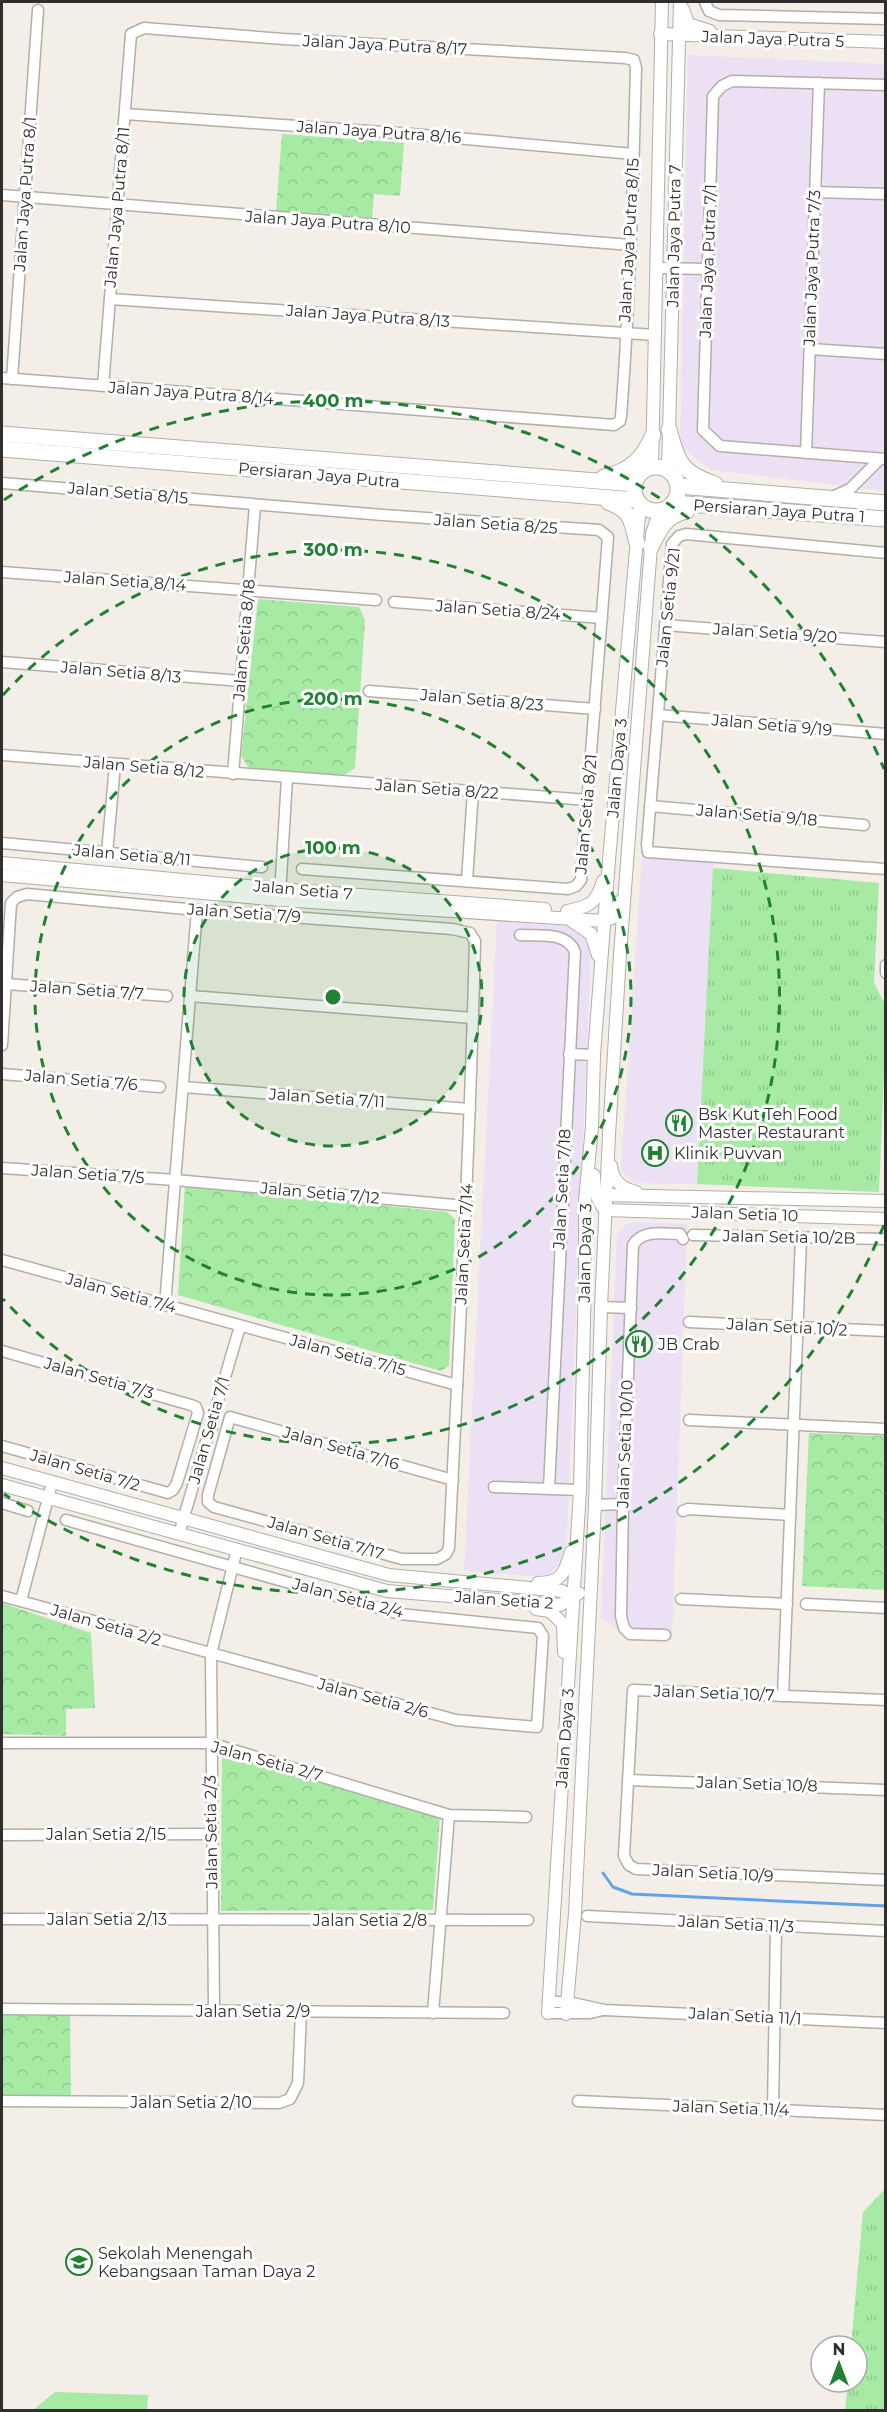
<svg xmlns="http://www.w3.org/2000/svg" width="887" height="2412" font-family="Montserrat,sans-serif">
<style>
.commercial{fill:#ebe0f4}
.grass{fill:url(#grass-tufts)}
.park{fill:url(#park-crowns)}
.garden{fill:#a6eaa4}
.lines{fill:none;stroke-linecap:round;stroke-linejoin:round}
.stream{stroke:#63a2e8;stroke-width:3}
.minor-casing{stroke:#b3aea8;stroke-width:13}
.tertiary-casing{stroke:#b3aea8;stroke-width:14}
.primary-casing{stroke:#b3aea8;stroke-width:17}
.minor{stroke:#fff;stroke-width:10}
.tertiary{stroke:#fff;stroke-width:12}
.primary{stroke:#fff;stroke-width:15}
.ring{fill:none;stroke:#218133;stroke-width:3;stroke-dasharray:10 8}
.labels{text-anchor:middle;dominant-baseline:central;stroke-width:6;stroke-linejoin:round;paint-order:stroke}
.street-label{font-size:16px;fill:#312f2d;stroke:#fff}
.poi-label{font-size:16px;fill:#312f2d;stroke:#fff;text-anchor:start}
.centre{fill:#218133;stroke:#fff;stroke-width:3}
.ring-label{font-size:18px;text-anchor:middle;font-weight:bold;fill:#218133;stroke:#fff;stroke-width:6;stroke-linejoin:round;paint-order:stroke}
</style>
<defs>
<pattern id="grass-tufts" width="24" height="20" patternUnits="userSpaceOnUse" patternTransform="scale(1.5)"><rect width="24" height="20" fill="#a6eaa4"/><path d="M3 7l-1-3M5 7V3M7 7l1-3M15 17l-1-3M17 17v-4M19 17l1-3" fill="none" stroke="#8fc98e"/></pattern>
<pattern id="park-crowns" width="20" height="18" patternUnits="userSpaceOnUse" patternTransform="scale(1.5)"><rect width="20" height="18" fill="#a6eaa4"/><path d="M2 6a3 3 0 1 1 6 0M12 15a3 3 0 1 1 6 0" fill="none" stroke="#8fc98e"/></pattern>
</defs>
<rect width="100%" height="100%" fill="#f3eee8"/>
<g class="commercial">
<polygon points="688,55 885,64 885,491 712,470 680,446"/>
<polygon points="642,856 714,862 697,1184 634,1183 621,1170"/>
<polygon points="497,920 573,926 583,931 591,947 566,1557 546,1577 464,1571"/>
<polygon points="633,1222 687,1224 672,1640 632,1638 601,1618 617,1235 626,1225"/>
</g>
<g class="grass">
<polygon points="713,868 879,883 874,983 885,1004 886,1026 879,1192 697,1184"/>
<polygon points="885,2189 885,2410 845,2410 848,2382 857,2382 857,2346 851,2346 863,2212"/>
</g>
<g class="park">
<polygon points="282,134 404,143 400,196 374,194 372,219 276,211"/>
<polygon points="258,599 359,607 365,620 355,768 343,776 249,768 241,756"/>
<polygon points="185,1186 447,1212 455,1219 449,1366 441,1371 178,1295"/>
<polygon points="809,1433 885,1436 885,1590 802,1586"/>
<polygon points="2,1603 91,1633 95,1708 66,1709 66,1736 2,1734"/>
<polygon points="222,1752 440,1816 433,1910 221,1911"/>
<polygon points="2,2014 70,2014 71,2095 2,2095"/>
</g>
<polygon class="garden" points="55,2392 148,2395 147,2410 33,2410"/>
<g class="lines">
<polyline class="stream" points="603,1873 613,1887 632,1894 886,1906"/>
<defs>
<g id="minor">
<polyline points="705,2 709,11 719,15 886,19"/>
<polyline points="886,85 732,81 722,86 713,96 703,430 720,446 886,459"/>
<polyline points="125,114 412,134 633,154"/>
<polyline points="815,192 886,194"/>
<polyline points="2,195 631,245"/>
<polyline points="657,268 708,269"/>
<polyline points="110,299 655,335"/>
<polyline points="810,349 886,354"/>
<path d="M2,378L614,425L620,421L621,416C630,300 633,184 636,68L634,60L625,58L283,39L144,28L131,34L103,386"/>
<polyline points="12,379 38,10"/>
<polyline points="806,453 819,83"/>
<polyline points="2,483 383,515 599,530 608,537 581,880 576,886 568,889 302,869"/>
<polyline points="832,497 850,489 880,459"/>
<polyline points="886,553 686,534 679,536 672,544 647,845 648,852 886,869"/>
<polyline points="2,572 376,600"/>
<polyline points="394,602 602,618"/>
<polyline points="665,625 886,642"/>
<polyline points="2,662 241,681"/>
<polyline points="369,691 595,709"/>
<polyline points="658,715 886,734"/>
<polyline points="2,755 588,800"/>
<polyline points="233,774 255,505"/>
<polyline points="650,806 864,825"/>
<polyline points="2,843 262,867"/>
<polyline points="107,853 115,765"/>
<polyline points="467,881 473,791"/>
<polyline points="280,895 287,778"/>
<path d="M520,935C538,936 567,931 575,952L549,1488"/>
<polyline points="886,965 886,973"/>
<polyline points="6,984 167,996"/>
<polyline points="190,996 473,1018"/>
<path d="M2,1045L11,903L17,897L27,894L197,910L452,929L470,933L475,941C470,1144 459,1346 449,1548L446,1554L437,1559H402L214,1507L208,1502V1495L230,1417L453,1480"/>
<polyline points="569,1054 594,1055"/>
<polyline points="2,1074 160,1087"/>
<polyline points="183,1087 470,1109"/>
<polyline points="2,1168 175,1180 466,1206"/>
<polyline points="693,1235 886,1239"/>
<polyline points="2,1260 457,1385"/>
<polyline points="165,1305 197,910"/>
<polyline points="601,1307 631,1308"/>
<polyline points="689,1322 886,1331"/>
<polyline points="2,1351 191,1405 196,1407 198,1413 177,1483 173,1490 168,1493 2,1446"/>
<polyline points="689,1420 886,1429"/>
<polyline points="494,1487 580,1490"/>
<polyline points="2,1503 28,1511"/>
<polyline points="595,1505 623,1504"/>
<polyline points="683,1511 688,1509 790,1515"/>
<polyline points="179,1534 240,1326"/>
<polyline points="2,1596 456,1720 537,1727 543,1636 538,1628 400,1614 66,1520"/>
<polyline points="681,1599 787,1604"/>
<polyline points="21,1601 52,1483"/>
<polyline points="806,1604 886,1608"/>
<path d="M665,1635L630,1634L624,1628L621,1616L623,1504L633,1245C643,1229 663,1234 680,1234L683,1239"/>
<polyline points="783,1696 801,1238"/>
<polyline points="886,1700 633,1690 624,1856 629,1865 636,1869 886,1880"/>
<polyline points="2,1743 210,1743 449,1815 526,1817"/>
<polyline points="629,1780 886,1790"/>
<polyline points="2,1835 211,1834"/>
<polyline points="587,1916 886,1931"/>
<polyline points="2,1919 528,1920"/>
<polyline points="548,2002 568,2002 604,2010 886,2023"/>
<polyline points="2,2009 504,2013"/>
<polyline points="214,2011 211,1654 237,1549"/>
<polyline points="433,2013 449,1815"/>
<polyline points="548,2013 590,2013 603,2010"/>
<polyline points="2,2101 279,2103 290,2099 298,2083 301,2012"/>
<polyline points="578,2101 886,2115"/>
<polyline points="773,2110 776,1926"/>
</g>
<g id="tertiary">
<polyline points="683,9 688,24 710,31"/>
<polyline points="660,34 886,42"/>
<polyline points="652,468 662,2"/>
<polyline points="668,471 680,2"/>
<polyline points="2,863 280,889 545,909"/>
<polyline points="2,875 280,900 605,921 614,917 619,902"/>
<path d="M567,911C590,906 596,904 603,881"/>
<polyline points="572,921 591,934 598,955"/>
<path d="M611,1166C613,1182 622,1188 636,1192"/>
<path d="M594,1175C594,1189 596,1199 605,1210"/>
<polyline points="606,1195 886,1201"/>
<polyline points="605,1210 886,1219"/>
<polyline points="2,1468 389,1575 562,1591 574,1597"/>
<polyline points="2,1485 387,1591 560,1605 579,1593"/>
<path d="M538,1583C561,1583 565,1573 571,1552"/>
<polyline points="536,1609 550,1611 563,1624 564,1652"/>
<polyline points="548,2013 580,1490 585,1279 585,1201 592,1127 594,1055 609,860 640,504"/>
<polyline points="566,2014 575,1914 595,1505 601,1307 609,1135 620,955 652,533 660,511"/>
</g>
<g id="primary">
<path d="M669,429C677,461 681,473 715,484"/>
<polyline points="2,434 635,484"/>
<polyline points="2,449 637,500"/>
<circle cx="656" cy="489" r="22"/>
<path d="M604,477C630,471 643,459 653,435"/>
<polyline points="678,486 886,503"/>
<path d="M608,502C632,511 631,520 637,543"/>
<polyline points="673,503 886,519"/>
<path d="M651,547C659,530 666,515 687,511"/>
</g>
</defs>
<use href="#minor" class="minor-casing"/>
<use href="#tertiary" class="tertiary-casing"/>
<use href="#primary" class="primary-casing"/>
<use href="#minor" class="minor"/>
<use href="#tertiary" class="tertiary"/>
<use href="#primary" class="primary"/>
</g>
<circle cx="333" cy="997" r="149" fill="#218133" fill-opacity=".12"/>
<g class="ring">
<circle cx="333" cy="997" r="149"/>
<circle cx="333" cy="997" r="298"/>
<path d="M3 695A447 447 0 1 1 3 1299"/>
<path d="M884 1225A596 596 0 0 1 4 1494M4 500A596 596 0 0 1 884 769"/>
</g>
<defs>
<symbol id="restaurant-ring" viewBox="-11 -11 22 22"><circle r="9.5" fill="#fff" stroke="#218133" stroke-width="1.5"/><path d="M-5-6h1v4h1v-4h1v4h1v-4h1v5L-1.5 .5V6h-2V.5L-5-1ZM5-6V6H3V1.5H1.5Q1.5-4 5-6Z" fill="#218133"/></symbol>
<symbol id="hospital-ring" viewBox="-11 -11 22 22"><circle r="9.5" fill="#fff" stroke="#218133" stroke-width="1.5"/><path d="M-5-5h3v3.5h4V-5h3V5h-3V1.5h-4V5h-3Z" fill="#218133"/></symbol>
<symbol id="school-ring" viewBox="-11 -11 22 22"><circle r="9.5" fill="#fff" stroke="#218133" stroke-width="1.5"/><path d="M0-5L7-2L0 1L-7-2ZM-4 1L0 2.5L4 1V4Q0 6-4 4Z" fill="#218133"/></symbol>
</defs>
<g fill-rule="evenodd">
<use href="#restaurant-ring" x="664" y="1108" width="30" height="30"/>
<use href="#hospital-ring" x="640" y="1138" width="30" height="30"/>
<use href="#restaurant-ring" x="624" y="1329" width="30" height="30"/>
<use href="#school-ring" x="64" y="2247" width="30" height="30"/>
</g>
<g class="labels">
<g class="street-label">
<text transform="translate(773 39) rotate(2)">Jalan Jaya Putra 5</text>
<text transform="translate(385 45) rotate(3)">Jalan Jaya Putra 8/17</text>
<text transform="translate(379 132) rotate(4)">Jalan Jaya Putra 8/16</text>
<text transform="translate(25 194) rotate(-86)">Jalan Jaya Putra 8/1</text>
<text transform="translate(117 207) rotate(-85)">Jalan Jaya Putra 8/11</text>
<text transform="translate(328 222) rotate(4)">Jalan Jaya Putra 8/10</text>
<text transform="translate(674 236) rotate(-89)">Jalan Jaya Putra 7</text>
<text transform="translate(629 240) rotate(-87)">Jalan Jaya Putra 8/15</text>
<text transform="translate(708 261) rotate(-88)">Jalan Jaya Putra 7/1</text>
<text transform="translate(812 268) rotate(-88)">Jalan Jaya Putra 7/3</text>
<text transform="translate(368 316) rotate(4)">Jalan Jaya Putra 8/13</text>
<text transform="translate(191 393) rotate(4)">Jalan Jaya Putra 8/14</text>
<text transform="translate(319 475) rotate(5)">Persiaran Jaya Putra</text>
<text transform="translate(128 493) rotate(5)">Jalan Setia 8/15</text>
<text transform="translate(779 511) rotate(4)">Persiaran Jaya Putra 1</text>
<text transform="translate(496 524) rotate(4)">Jalan Setia 8/25</text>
<text transform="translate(125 581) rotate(4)">Jalan Setia 8/14</text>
<text transform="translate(668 607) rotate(-84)">Jalan Setia 9/21</text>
<text transform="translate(498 610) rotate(4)">Jalan Setia 8/24</text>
<text transform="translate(775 633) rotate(4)">Jalan Setia 9/20</text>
<text transform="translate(244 640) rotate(-85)">Jalan Setia 8/18</text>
<text transform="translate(121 672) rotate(5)">Jalan Setia 8/13</text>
<text transform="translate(482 700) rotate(5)">Jalan Setia 8/23</text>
<text transform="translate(772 725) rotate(5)">Jalan Setia 9/19</text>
<text transform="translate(144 767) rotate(5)">Jalan Setia 8/12</text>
<text transform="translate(617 768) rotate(-85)">Jalan Daya 3</text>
<text transform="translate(437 789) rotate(4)">Jalan Setia 8/22</text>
<text transform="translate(586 814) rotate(-85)">Jalan Setia 8/21</text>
<text transform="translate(757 815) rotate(5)">Jalan Setia 9/18</text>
<text transform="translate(132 855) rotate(5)">Jalan Setia 8/11</text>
<text transform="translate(303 890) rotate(5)">Jalan Setia 7</text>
<text transform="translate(244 913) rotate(4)">Jalan Setia 7/9</text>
<text transform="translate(87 990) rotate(4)">Jalan Setia 7/7</text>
<text transform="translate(81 1080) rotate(5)">Jalan Setia 7/6</text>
<text transform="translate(327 1098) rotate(4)">Jalan Setia 7/11</text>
<text transform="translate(88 1174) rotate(4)">Jalan Setia 7/5</text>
<text transform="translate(562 1189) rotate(-87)">Jalan Setia 7/18</text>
<text transform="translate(320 1193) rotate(5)">Jalan Setia 7/12</text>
<text transform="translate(745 1214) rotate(2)">Jalan Setia 10</text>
<text transform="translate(789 1237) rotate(1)">Jalan Setia 10/2B</text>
<text transform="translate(464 1244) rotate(-87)">Jalan Setia 7/14</text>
<text transform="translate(585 1253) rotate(-89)">Jalan Daya 3</text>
<text transform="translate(121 1293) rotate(15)">Jalan Setia 7/4</text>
<text transform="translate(787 1327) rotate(3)">Jalan Setia 10/2</text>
<text transform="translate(348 1355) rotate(15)">Jalan Setia 7/15</text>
<text transform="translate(99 1378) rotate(16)">Jalan Setia 7/3</text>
<text transform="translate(209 1430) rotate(-74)">Jalan Setia 7/1</text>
<text transform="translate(625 1444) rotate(-88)">Jalan Setia 10/10</text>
<text transform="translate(341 1448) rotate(16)">Jalan Setia 7/16</text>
<text transform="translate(85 1470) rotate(16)">Jalan Setia 7/2</text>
<text transform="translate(326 1538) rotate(16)">Jalan Setia 7/17</text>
<text transform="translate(348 1598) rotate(15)">Jalan Setia 2/4</text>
<text transform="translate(504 1600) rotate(4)">Jalan Setia 2</text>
<text transform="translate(106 1625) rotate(16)">Jalan Setia 2/2</text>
<text transform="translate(714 1693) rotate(2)">Jalan Setia 10/7</text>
<text transform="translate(373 1698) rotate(15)">Jalan Setia 2/6</text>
<text transform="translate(565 1738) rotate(-86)">Jalan Daya 3</text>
<text transform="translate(267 1761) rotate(15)">Jalan Setia 2/7</text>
<text transform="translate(757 1784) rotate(2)">Jalan Setia 10/8</text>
<text transform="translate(211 1832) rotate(-91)">Jalan Setia 2/3</text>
<text x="106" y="1834">Jalan Setia 2/15</text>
<text transform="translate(713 1873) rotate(3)">Jalan Setia 10/9</text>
<text x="107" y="1919">Jalan Setia 2/13</text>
<text x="370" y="1920">Jalan Setia 2/8</text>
<text transform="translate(736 1924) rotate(3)">Jalan Setia 11/3</text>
<text x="253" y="2011">Jalan Setia 2/9</text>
<text transform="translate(745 2016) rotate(3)">Jalan Setia 11/1</text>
<text x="191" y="2102">Jalan Setia 2/10</text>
<text transform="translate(731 2108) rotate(2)">Jalan Setia 11/4</text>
</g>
<g class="poi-label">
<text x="698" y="1114">Bsk Kut Teh Food<tspan x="698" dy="18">Master Restaurant</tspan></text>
<text x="674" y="1153">Klinik Puvvan</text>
<text x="658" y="1344">JB Crab</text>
<text x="98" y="2253">Sekolah Menengah<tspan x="98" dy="18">Kebangsaan Taman Daya 2</tspan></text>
</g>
</g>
<circle cx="333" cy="997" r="9" class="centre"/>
<g class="ring-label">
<text x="333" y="407">400 m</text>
<text x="333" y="556">300 m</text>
<text x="333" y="705">200 m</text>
<text x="333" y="854">100 m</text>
</g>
<rect width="887" height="2412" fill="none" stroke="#312f2d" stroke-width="6"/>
<g transform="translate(839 2364)"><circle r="28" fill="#ffffff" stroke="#adacab" stroke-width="1.5"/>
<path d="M0-4.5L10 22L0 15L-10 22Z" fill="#218133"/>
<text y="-9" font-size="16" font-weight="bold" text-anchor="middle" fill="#312f2d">N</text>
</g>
</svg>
